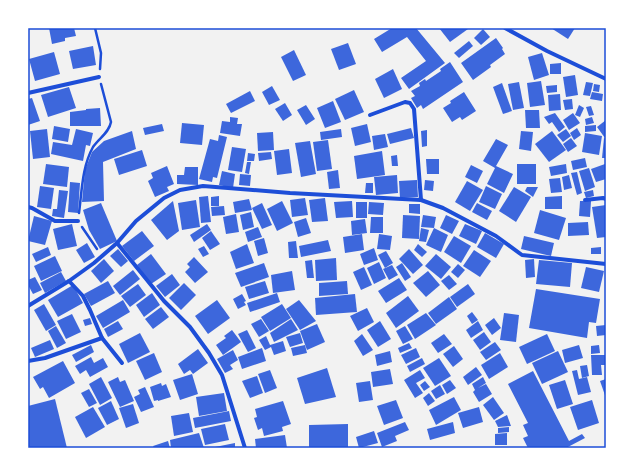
<svg xmlns="http://www.w3.org/2000/svg" width="634" height="476" font-family="Cabin,sans-serif">
<style>
.building{fill:#3d67dc}
.lines{fill:none;stroke-linecap:round;stroke-linejoin:round}
.path{stroke:#1d4ed8;stroke-width:2.5}
.minor{stroke:#1d4ed8;stroke-width:4}
.neatline{fill:none;stroke:#1d4ed8;stroke-width:1.5}
</style>
<rect width="100%" height="100%" fill="#f2f2f2"/>
<g class="building">
<polygon points="49,28 74,28 76,36 65,38 65,41 52,44"/>
<polygon points="392,28 416,28 445,63 409,89 401,78 426,61 407,37 382,52 374,39"/>
<polygon points="439,28 467,28 468,29 450,42"/>
<polygon points="551,28 575,28 568,39"/>
<polygon points="483,29 490,37 481,45 474,38"/>
<polygon points="496,38 503,48 502,49 505,54 490,65 491,67 473,80 461,63"/>
<polygon points="469,41 473,46 459,58 454,53"/>
<polygon points="348,43 356,64 339,70 331,49"/>
<polygon points="93,46 96,65 73,69 69,51"/>
<polygon points="294,50 306,75 293,81 281,57"/>
<polygon points="54,52 60,74 35,81 29,59"/>
<polygon points="542,53 549,75 534,80 528,57"/>
<polygon points="450,62 463,82 423,109 421,105 417,108 411,98 415,96 411,91 420,86 419,83 425,79 426,81 441,71 440,69"/>
<polygon points="561,63 561,74 550,74 550,64"/>
<polygon points="393,69 402,89 384,98 375,79"/>
<polygon points="575,75 578,95 566,97 563,77"/>
<polygon points="541,81 545,105 530,107 527,83"/>
<polygon points="519,82 524,108 513,110 508,84"/>
<polygon points="586,82 593,83 590,96 583,95"/>
<polygon points="502,83 512,111 503,114 493,87"/>
<polygon points="594,84 600,85 599,92 593,91"/>
<polygon points="557,85 557,92 547,93 546,86"/>
<polygon points="272,86 280,100 269,105 262,92"/>
<polygon points="69,87 76,108 48,117 41,95"/>
<polygon points="354,90 364,112 345,120 335,99"/>
<polygon points="250,91 255,101 231,113 226,104"/>
<polygon points="464,92 476,111 462,120 460,117 452,122 443,108 451,103 450,101"/>
<polygon points="592,92 603,94 602,101 590,99"/>
<polygon points="560,94 561,110 549,111 548,95"/>
<polygon points="32,98 40,121 28,125 28,99"/>
<polygon points="572,99 573,109 565,110 563,100"/>
<polygon points="333,101 341,122 325,128 317,108"/>
<polygon points="285,103 292,115 283,121 275,109"/>
<polygon points="306,105 315,119 306,125 297,110"/>
<polygon points="579,105 584,108 580,117 575,115"/>
<polygon points="591,106 594,115 589,116 586,107"/>
<polygon points="100,108 101,126 70,126 70,112 86,110 86,109"/>
<polygon points="525,110 539,110 540,128 526,128"/>
<polygon points="555,113 565,127 559,132 552,122 549,124 544,117"/>
<polygon points="573,113 580,123 569,130 563,120"/>
<polygon points="230,117 238,118 237,124 242,124 240,136 220,133 222,121 230,122"/>
<polygon points="592,117 594,123 586,125 585,119"/>
<polygon points="606,120 606,137 605,138 597,127"/>
<polygon points="182,123 204,125 202,145 180,143"/>
<polygon points="162,124 164,131 145,135 143,128"/>
<polygon points="367,124 371,142 355,146 351,128"/>
<polygon points="596,125 596,131 585,132 585,126"/>
<polygon points="54,126 70,129 68,142 52,139"/>
<polygon points="411,128 414,138 390,144 387,134"/>
<polygon points="577,128 581,135 574,140 570,133"/>
<polygon points="47,129 50,157 33,159 30,131"/>
<polygon points="76,129 93,133 90,146 86,145 83,161 51,154 53,142 72,145"/>
<polygon points="341,129 342,137 321,140 320,132"/>
<polygon points="566,129 571,136 563,142 557,135"/>
<polygon points="427,130 427,146 422,147 421,131"/>
<polygon points="132,131 136,149 103,162 104,201 82,202 85,170 92,152 104,141"/>
<polygon points="521,131 533,132 531,151 519,149"/>
<polygon points="552,131 566,150 549,162 535,144"/>
<polygon points="273,132 274,150 258,151 257,133"/>
<polygon points="585,133 602,136 599,155 582,152"/>
<polygon points="385,134 388,147 374,150 372,136"/>
<polygon points="219,135 227,137 217,178 213,177 212,182 199,179 210,139 218,141"/>
<polygon points="571,138 577,146 568,152 563,144"/>
<polygon points="604,138 606,139 606,158 602,158"/>
<polygon points="496,139 508,145 496,166 513,174 504,193 487,184 495,168 483,161"/>
<polygon points="328,140 332,169 317,171 313,142"/>
<polygon points="310,141 316,174 301,177 295,143"/>
<polygon points="232,147 246,149 242,172 228,170"/>
<polygon points="289,149 292,173 277,175 274,151"/>
<polygon points="142,150 147,166 119,175 114,159"/>
<polygon points="382,151 385,175 357,179 354,156"/>
<polygon points="271,152 272,159 259,161 258,153"/>
<polygon points="248,153 255,154 254,161 247,161"/>
<polygon points="397,155 398,166 392,166 391,156"/>
<polygon points="585,158 587,167 573,170 571,161"/>
<polygon points="426,159 439,159 439,174 427,174"/>
<polygon points="247,162 251,162 249,174 245,173"/>
<polygon points="46,164 69,167 67,187 43,184"/>
<rect x="517" y="164" width="19" height="20"/>
<polygon points="566,164 567,173 551,176 549,167"/>
<polygon points="605,164 606,179 596,182 591,169"/>
<polygon points="471,165 483,171 477,183 465,177"/>
<polygon points="167,166 174,184 167,187 169,191 155,197 148,181 153,178 151,173"/>
<polygon points="185,167 198,167 198,185 177,184 177,175 184,175"/>
<polygon points="589,168 595,187 585,191 579,171"/>
<polygon points="338,170 340,188 329,189 327,172"/>
<polygon points="222,171 235,174 233,188 219,185"/>
<polygon points="577,172 582,193 577,195 571,173"/>
<polygon points="240,174 251,175 250,186 239,185"/>
<polygon points="397,175 398,193 376,195 374,177"/>
<polygon points="569,175 572,188 564,190 562,177"/>
<polygon points="560,178 562,192 551,193 549,179"/>
<polygon points="417,180 418,197 400,198 399,181"/>
<polygon points="425,180 434,181 433,191 424,190"/>
<polygon points="467,181 483,190 470,211 455,202"/>
<polygon points="70,182 80,183 78,213 68,212"/>
<polygon points="366,183 373,183 373,193 365,193"/>
<polygon points="40,186 54,188 51,209 37,207"/>
<polygon points="486,186 502,194 495,209 479,202"/>
<polygon points="514,187 531,197 516,222 499,211"/>
<polygon points="527,187 538,187 533,197 525,191"/>
<polygon points="59,190 68,191 64,218 52,216 53,209 57,209"/>
<polygon points="593,190 594,196 586,198 584,192"/>
<polygon points="208,196 211,222 201,223 199,197"/>
<polygon points="219,196 219,206 211,206 211,197"/>
<polygon points="562,196 562,209 545,209 545,197"/>
<polygon points="305,198 308,215 292,217 290,200"/>
<polygon points="325,198 328,221 312,222 309,200"/>
<polygon points="249,199 252,210 235,213 233,202"/>
<polygon points="196,200 200,227 182,230 178,203"/>
<polygon points="173,201 179,231 167,240 151,220"/>
<polygon points="282,201 293,223 277,231 267,209"/>
<polygon points="352,201 353,217 336,218 334,202"/>
<polygon points="580,201 591,201 590,217 579,216"/>
<rect x="356" y="202" width="11" height="16"/>
<polygon points="369,202 384,203 383,215 368,214"/>
<polygon points="101,203 117,241 100,249 89,230 83,210"/>
<polygon points="262,203 272,225 262,229 252,208"/>
<polygon points="477,203 492,211 487,220 472,212"/>
<polygon points="409,204 420,204 420,214 409,213"/>
<polygon points="606,205 606,237 597,238 592,207"/>
<polygon points="224,206 225,215 212,216 211,207"/>
<polygon points="540,210 566,218 559,240 534,233"/>
<polygon points="251,212 254,227 243,230 240,215"/>
<polygon points="236,214 239,232 226,234 223,217"/>
<polygon points="403,215 420,216 419,239 402,238"/>
<polygon points="423,215 436,217 434,228 448,235 441,252 426,245 434,228 421,227"/>
<polygon points="446,215 459,221 452,234 440,228"/>
<polygon points="34,216 52,221 45,245 28,241"/>
<polygon points="371,217 383,217 383,233 370,233"/>
<polygon points="306,218 311,233 298,237 294,222"/>
<polygon points="365,219 367,233 352,235 351,221"/>
<polygon points="588,222 589,235 568,236 568,223"/>
<polygon points="72,224 77,246 58,250 53,229"/>
<polygon points="207,224 211,230 194,242 190,235"/>
<polygon points="465,224 482,231 476,244 459,236"/>
<polygon points="258,227 262,237 248,242 245,232"/>
<polygon points="421,228 429,230 426,242 419,241"/>
<polygon points="142,231 154,246 134,261 122,246"/>
<polygon points="211,231 220,244 210,250 202,238"/>
<polygon points="485,233 504,244 496,258 477,247"/>
<polygon points="362,234 364,250 345,253 343,237"/>
<polygon points="379,234 392,236 390,250 377,249"/>
<polygon points="454,236 471,246 461,263 444,252"/>
<polygon points="524,236 554,243 551,256 521,249"/>
<polygon points="264,238 268,253 258,256 254,241"/>
<polygon points="328,240 331,251 301,257 299,246"/>
<polygon points="296,241 298,258 289,258 288,242"/>
<polygon points="87,243 95,257 84,263 76,250"/>
<polygon points="247,244 254,263 236,269 230,252"/>
<polygon points="418,244 427,252 422,257 414,250"/>
<polygon points="204,246 209,254 203,257 198,249"/>
<polygon points="48,247 51,255 36,262 32,254"/>
<polygon points="601,247 601,254 591,254 591,248"/>
<polygon points="374,248 378,260 364,265 360,254"/>
<polygon points="118,249 128,261 121,267 110,256"/>
<polygon points="409,249 423,265 413,274 399,259"/>
<polygon points="474,250 491,261 480,277 463,266"/>
<polygon points="386,251 393,263 385,268 378,255"/>
<polygon points="151,254 166,274 151,284 137,265"/>
<polygon points="436,254 451,267 441,279 425,266"/>
<polygon points="55,256 62,271 41,281 34,266"/>
<polygon points="194,257 208,272 195,283 185,272 190,267 187,264"/>
<polygon points="336,258 337,280 316,281 315,260"/>
<polygon points="104,259 114,271 101,283 91,271"/>
<polygon points="534,259 535,277 526,278 525,260"/>
<polygon points="312,260 314,278 307,278 305,261"/>
<polygon points="539,260 572,263 570,287 536,284"/>
<polygon points="379,262 386,278 374,284 367,268"/>
<polygon points="264,263 269,277 241,287 235,273"/>
<polygon points="402,263 411,277 405,281 396,267"/>
<polygon points="458,264 465,270 458,278 451,272"/>
<polygon points="392,265 398,275 389,280 383,269"/>
<polygon points="364,267 372,285 361,290 353,272"/>
<polygon points="586,267 604,271 599,292 581,288"/>
<polygon points="133,270 140,279 120,295 113,286"/>
<polygon points="292,271 295,290 273,293 271,275"/>
<polygon points="428,271 440,285 426,297 413,283"/>
<polygon points="61,272 66,281 45,293 40,283"/>
<polygon points="172,274 180,285 165,297 156,286"/>
<polygon points="449,275 457,284 449,290 441,281"/>
<polygon points="35,277 42,290 33,294 28,285 28,280"/>
<polygon points="399,278 407,290 386,303 378,291"/>
<polygon points="108,281 115,293 91,306 84,294"/>
<polygon points="265,281 269,293 249,299 245,287"/>
<polygon points="347,281 348,294 319,296 319,283"/>
<polygon points="184,283 196,295 181,310 169,298"/>
<polygon points="138,284 146,295 130,307 121,296"/>
<polygon points="468,284 475,294 457,307 450,297"/>
<polygon points="73,285 83,303 58,317 48,300"/>
<polygon points="536,289 600,299 596,323 589,322 587,338 529,328"/>
<polygon points="152,293 160,305 144,317 136,305"/>
<polygon points="277,293 280,302 250,312 247,303"/>
<polygon points="242,294 246,301 244,302 246,305 238,309 233,299"/>
<polygon points="355,294 357,312 316,315 315,298"/>
<polygon points="408,296 419,311 396,328 386,313"/>
<polygon points="449,297 457,309 436,324 428,313"/>
<polygon points="123,300 130,312 103,328 96,316"/>
<polygon points="217,300 230,318 208,334 195,316"/>
<polygon points="299,300 316,321 300,330 286,309"/>
<polygon points="44,304 56,325 46,331 34,310"/>
<polygon points="282,304 291,318 270,331 261,317"/>
<polygon points="161,307 169,317 153,329 145,319"/>
<polygon points="367,308 374,322 358,331 350,316"/>
<polygon points="472,312 478,320 472,324 467,316"/>
<polygon points="426,313 436,325 415,339 407,325"/>
<polygon points="504,313 519,315 516,342 500,340"/>
<polygon points="72,314 81,332 66,339 57,321"/>
<polygon points="90,318 92,324 85,326 83,320"/>
<polygon points="494,318 501,328 492,335 485,325"/>
<polygon points="261,319 269,331 259,337 251,324"/>
<polygon points="291,319 298,330 274,342 270,333"/>
<polygon points="118,321 123,329 108,337 104,329"/>
<polygon points="380,321 391,339 378,347 367,330"/>
<polygon points="478,321 483,330 471,338 466,330"/>
<polygon points="317,324 325,342 307,350 300,331"/>
<polygon points="606,325 606,335 597,336 596,326"/>
<polygon points="56,326 66,343 57,348 48,331"/>
<polygon points="405,326 413,339 403,344 396,331"/>
<polygon points="232,330 241,342 223,355 216,345 226,338 224,336"/>
<polygon points="247,330 256,348 248,352 238,334"/>
<polygon points="484,332 491,342 480,350 473,340"/>
<polygon points="140,333 150,352 128,363 119,344"/>
<polygon points="300,333 303,343 290,347 286,337"/>
<polygon points="362,334 373,350 363,356 354,341"/>
<polygon points="444,334 452,344 438,353 431,343"/>
<polygon points="547,334 555,351 527,364 519,347"/>
<polygon points="266,336 270,345 283,341 286,351 274,355 271,347 265,350 259,340"/>
<polygon points="50,340 54,349 35,357 31,348"/>
<polygon points="495,342 501,350 486,360 480,352"/>
<polygon points="409,343 412,348 400,353 398,348"/>
<polygon points="91,345 94,352 76,362 72,355"/>
<polygon points="305,345 307,353 293,356 291,348"/>
<polygon points="579,345 583,358 565,363 562,350"/>
<polygon points="599,345 600,353 591,354 591,346"/>
<polygon points="454,346 463,359 453,367 443,354"/>
<polygon points="262,348 266,361 242,369 238,357"/>
<polygon points="416,348 420,357 406,364 401,355"/>
<polygon points="198,349 208,363 193,374 190,370 184,374 178,364"/>
<polygon points="233,350 238,360 230,365 233,369 225,373 217,359"/>
<polygon points="390,351 392,362 377,366 375,355"/>
<polygon points="558,351 568,372 542,384 532,363"/>
<polygon points="154,353 162,372 145,380 136,361"/>
<polygon points="500,353 508,367 489,379 481,365"/>
<polygon points="591,355 606,355 606,365 601,365 602,375 592,375"/>
<polygon points="91,357 94,363 103,358 108,367 90,377 86,370 80,374 75,366"/>
<polygon points="422,358 425,364 410,372 407,366"/>
<polygon points="439,358 451,376 435,386 423,368"/>
<polygon points="63,361 75,383 49,398 43,387 40,389 33,377"/>
<polygon points="587,365 589,376 582,378 580,366"/>
<polygon points="476,367 482,375 468,385 463,377"/>
<polygon points="327,368 336,397 305,404 297,378"/>
<polygon points="390,369 393,384 373,387 371,372"/>
<polygon points="270,370 277,388 265,393 258,374"/>
<polygon points="420,370 425,378 416,383 423,393 415,398 404,380"/>
<polygon points="577,370 579,379 587,377 591,392 578,395 572,371"/>
<polygon points="533,371 569,441 582,434 585,438 566,448 528,448 523,438 528,436 523,425 528,423 508,384"/>
<polygon points="192,374 198,394 180,400 173,380"/>
<polygon points="257,376 263,393 250,398 242,381"/>
<polygon points="101,377 112,398 100,405 89,384"/>
<polygon points="118,377 120,382 125,380 134,401 120,407 108,382"/>
<polygon points="483,377 486,383 478,388 486,384 492,394 479,402 473,392 475,390 472,384"/>
<polygon points="606,379 606,398 600,381"/>
<polygon points="450,380 456,388 447,394 442,385"/>
<polygon points="565,380 573,404 557,409 549,385"/>
<polygon points="370,381 373,400 359,402 356,383"/>
<polygon points="425,381 430,387 424,391 420,385"/>
<polygon points="161,383 162,386 166,384 171,397 158,401 158,400 154,401 150,387"/>
<polygon points="440,385 445,394 436,399 431,391"/>
<polygon points="145,387 154,407 141,412 134,397 140,394 138,390"/>
<polygon points="89,389 97,403 89,407 81,393"/>
<polygon points="224,393 227,411 199,416 196,397"/>
<polygon points="429,393 435,401 428,406 423,398"/>
<polygon points="454,397 461,410 436,425 429,410"/>
<polygon points="493,397 504,413 494,420 483,405"/>
<polygon points="55,399 67,448 28,448 28,406"/>
<polygon points="396,400 403,418 384,425 377,406"/>
<polygon points="592,400 599,423 578,430 570,407"/>
<polygon points="111,401 119,419 107,425 98,408"/>
<polygon points="283,401 291,424 282,427 283,431 264,436 262,428 258,430 254,418 257,417 255,409"/>
<polygon points="133,404 139,423 126,428 119,408"/>
<polygon points="93,407 105,427 86,438 75,417"/>
<polygon points="479,407 483,422 463,428 458,413"/>
<polygon points="229,411 231,421 195,428 193,418"/>
<polygon points="189,413 193,432 174,436 171,416"/>
<polygon points="507,415 511,426 498,427 495,421"/>
<polygon points="405,422 409,430 395,436 397,441 382,447 377,433"/>
<polygon points="453,422 455,433 430,440 427,429"/>
<polygon points="225,424 229,440 205,445 201,429"/>
<polygon points="348,424 348,448 309,448 309,425"/>
<polygon points="509,427 509,432 498,433 498,428"/>
<polygon points="374,431 378,443 359,448 356,437"/>
<polygon points="199,433 204,448 171,448 170,440"/>
<polygon points="507,433 507,445 495,445 495,434"/>
<polygon points="285,435 287,448 256,448 255,439"/>
<polygon points="168,441 170,448 154,448 153,446"/>
<polygon points="235,443 235,448 215,448 215,447"/>
</g>
<g class="lines">
<g class="path">
<polyline points="95,28 101,53 100,69"/>
<path d="M79,213C82,190 82,167 93,147C99,138 109,133 111,122L101,84"/>
<polyline points="82,227 97,249"/>
</g>
<g class="minor">
<polyline points="505,28 547,51 606,79"/>
<polyline points="28,93 99,77"/>
<polyline points="370,115 405,102 410,103 414,109 421,200"/>
<polyline points="585,200 603,198 606,199"/>
<polyline points="28,207 32,208 55,221 78,221"/>
<polyline points="117,243 164,301 190,327 209,353 222,375 245,448"/>
<polyline points="69,281 83,296 90,310 102,338 122,363"/>
<polyline points="28,306 69,281 94,263 117,243 136,221 164,198 180,190 203,186 290,193 421,200 443,208 496,236 522,255 606,264"/>
<polyline points="28,361 45,358 102,338"/>
</g>
</g>
<rect width="634" height="476" fill="none" stroke="#ffffff" stroke-width="58"/>
<rect x="29" y="29" width="576" height="418" class="neatline"/>
</svg>
